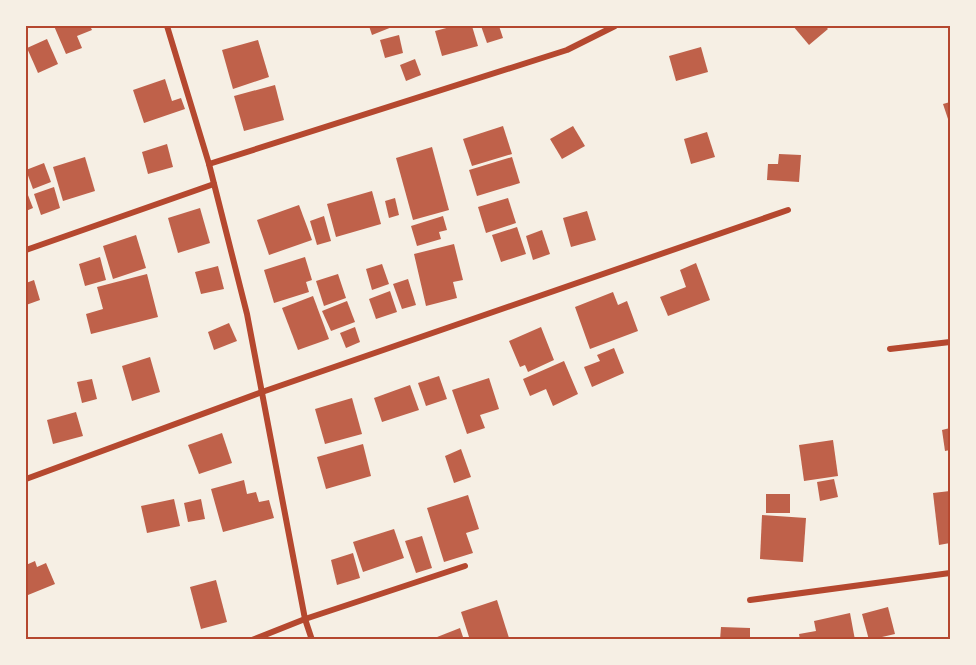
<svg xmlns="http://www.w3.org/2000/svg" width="976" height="665" font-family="'Zilla Slab',serif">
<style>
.building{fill:#bf614a}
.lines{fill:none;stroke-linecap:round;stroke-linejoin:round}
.minor{stroke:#b5482f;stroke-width:6}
.neatline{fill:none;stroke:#b5482f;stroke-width:2}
</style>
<rect width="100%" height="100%" fill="#f6efe4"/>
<g class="building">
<polygon points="54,26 90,26 92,30 77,36 82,48 66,54"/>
<polygon points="369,26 391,26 392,27 372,35"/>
<polygon points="454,26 472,26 478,46 442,56 435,31"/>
<polygon points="481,26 499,26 503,38 487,43"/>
<polygon points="793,26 825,26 828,29 809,45"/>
<polygon points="399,35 403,53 385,58 380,40"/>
<polygon points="47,39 58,64 38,73 27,48"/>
<polygon points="258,40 269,77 233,89 222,50"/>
<polygon points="701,47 708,72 676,81 669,56"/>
<polygon points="415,59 421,75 406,81 400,65"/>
<polygon points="165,79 172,101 181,98 185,109 144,123 133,90"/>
<polygon points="275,85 284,120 244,131 234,96"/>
<polygon points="950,102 950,119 948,119 943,104"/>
<polygon points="503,126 512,154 472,166 463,139"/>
<polygon points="573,126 585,146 562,159 550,139"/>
<polygon points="707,132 715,157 691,164 684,139"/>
<polygon points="167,144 173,167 148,174 142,152"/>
<polygon points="432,147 449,210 413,220 396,158"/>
<polygon points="779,154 801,155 799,182 767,180 768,164 778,164"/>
<polygon points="85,157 95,191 63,201 53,167"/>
<polygon points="512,157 520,183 477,196 469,170"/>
<polygon points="44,163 51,182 33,189 26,170"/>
<polygon points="54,187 60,208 41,215 34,194"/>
<polygon points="26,190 33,208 26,211"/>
<polygon points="372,191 381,224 336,237 327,204"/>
<polygon points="395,198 399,215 389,218 385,201"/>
<polygon points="508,198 516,223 486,233 478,207"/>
<polygon points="299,205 312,240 269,255 257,220"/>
<polygon points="200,208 210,243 178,253 168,218"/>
<polygon points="587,211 596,240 571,247 563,218"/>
<polygon points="324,216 331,241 317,245 310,221"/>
<polygon points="443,216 447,230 439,232 441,239 417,246 411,226"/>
<polygon points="517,227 526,254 501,262 492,235"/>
<polygon points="542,230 550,254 533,260 526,236"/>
<polygon points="136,235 146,268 113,279 103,246"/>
<polygon points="454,244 463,280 453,282 457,298 426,306 414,254"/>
<polygon points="100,257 106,280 85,286 79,264"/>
<polygon points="305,257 312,280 306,282 309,292 274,303 264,270"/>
<polygon points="696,263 710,300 668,316 660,297 686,287 680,270"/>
<polygon points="382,264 389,284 372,290 366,269"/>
<polygon points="218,266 224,289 201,294 195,272"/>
<polygon points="147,274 158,317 91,334 86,314 103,309 97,287"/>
<polygon points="338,274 346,298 324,306 316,281"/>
<polygon points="408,279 416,305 402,309 393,284"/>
<polygon points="34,280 40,300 26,305 26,283"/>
<polygon points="390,291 397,312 376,319 369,299"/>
<polygon points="613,292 618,305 627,301 638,331 590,349 575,307"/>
<polygon points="313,296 329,339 298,350 282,308"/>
<polygon points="347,301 355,322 331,331 322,311"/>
<polygon points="229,323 237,341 214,350 208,332"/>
<polygon points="355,327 360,342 346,348 340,333"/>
<polygon points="541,327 554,360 528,372 525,365 520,367 509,341"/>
<polygon points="614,348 624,373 592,387 584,367 600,361 597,355"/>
<polygon points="150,357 160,392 132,401 122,366"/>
<polygon points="564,361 578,394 553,406 546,389 530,396 523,379"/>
<polygon points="439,376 447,399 426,406 418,383"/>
<polygon points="489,378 499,409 480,415 485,428 467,434 452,390"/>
<polygon points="92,379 97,399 82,403 77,382"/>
<polygon points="410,385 419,410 382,422 374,398"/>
<polygon points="352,398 362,434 325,444 315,409"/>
<polygon points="76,412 83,436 53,444 47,420"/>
<polygon points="950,428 950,450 945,451 942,430"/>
<polygon points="222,433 232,463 199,474 188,445"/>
<polygon points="833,440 838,476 804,481 799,445"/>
<polygon points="363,444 371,476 326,489 317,457"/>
<polygon points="461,449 471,477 454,483 445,456"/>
<polygon points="834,479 838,497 820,501 817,482"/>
<polygon points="244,480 247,494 256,492 259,502 269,500 274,518 223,532 211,489"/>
<polygon points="950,491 950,543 939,545 933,493"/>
<rect x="766" y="494" width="24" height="19"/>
<polygon points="468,495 479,529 466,533 473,553 444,562 427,508"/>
<polygon points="174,499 180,526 147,533 141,506"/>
<polygon points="201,499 205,519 188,522 184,503"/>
<polygon points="762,515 806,518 803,562 760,559"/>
<polygon points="394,529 404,558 363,572 353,542"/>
<polygon points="422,536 432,568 416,573 405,541"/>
<polygon points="353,553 360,578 337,585 331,560"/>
<polygon points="35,561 37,567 46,563 55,584 28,595 26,587 26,565"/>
<polygon points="216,580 227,622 201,629 190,587"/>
<polygon points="497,600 509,638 504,640 470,640 461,612"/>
<polygon points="888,607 895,634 869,640 862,614"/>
<polygon points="850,613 855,640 800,640 799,634 816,631 814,621"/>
<polygon points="721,627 750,628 750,640 720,640"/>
<polygon points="460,628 464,640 432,640 432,639"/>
</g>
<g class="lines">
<g class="minor">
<polyline points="167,26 209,164 247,314 305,619 312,640"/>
<polyline points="209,164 567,50 615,26"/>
<polyline points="26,250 214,184"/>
<polyline points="890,349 950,342"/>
<polyline points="26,479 262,392 788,210"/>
<polyline points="750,600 950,573"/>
<polyline points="252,640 305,619 465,566"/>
</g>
</g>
<rect width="976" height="665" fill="none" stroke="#f6efe4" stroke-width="54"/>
<rect x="27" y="27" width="922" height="611" class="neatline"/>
</svg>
